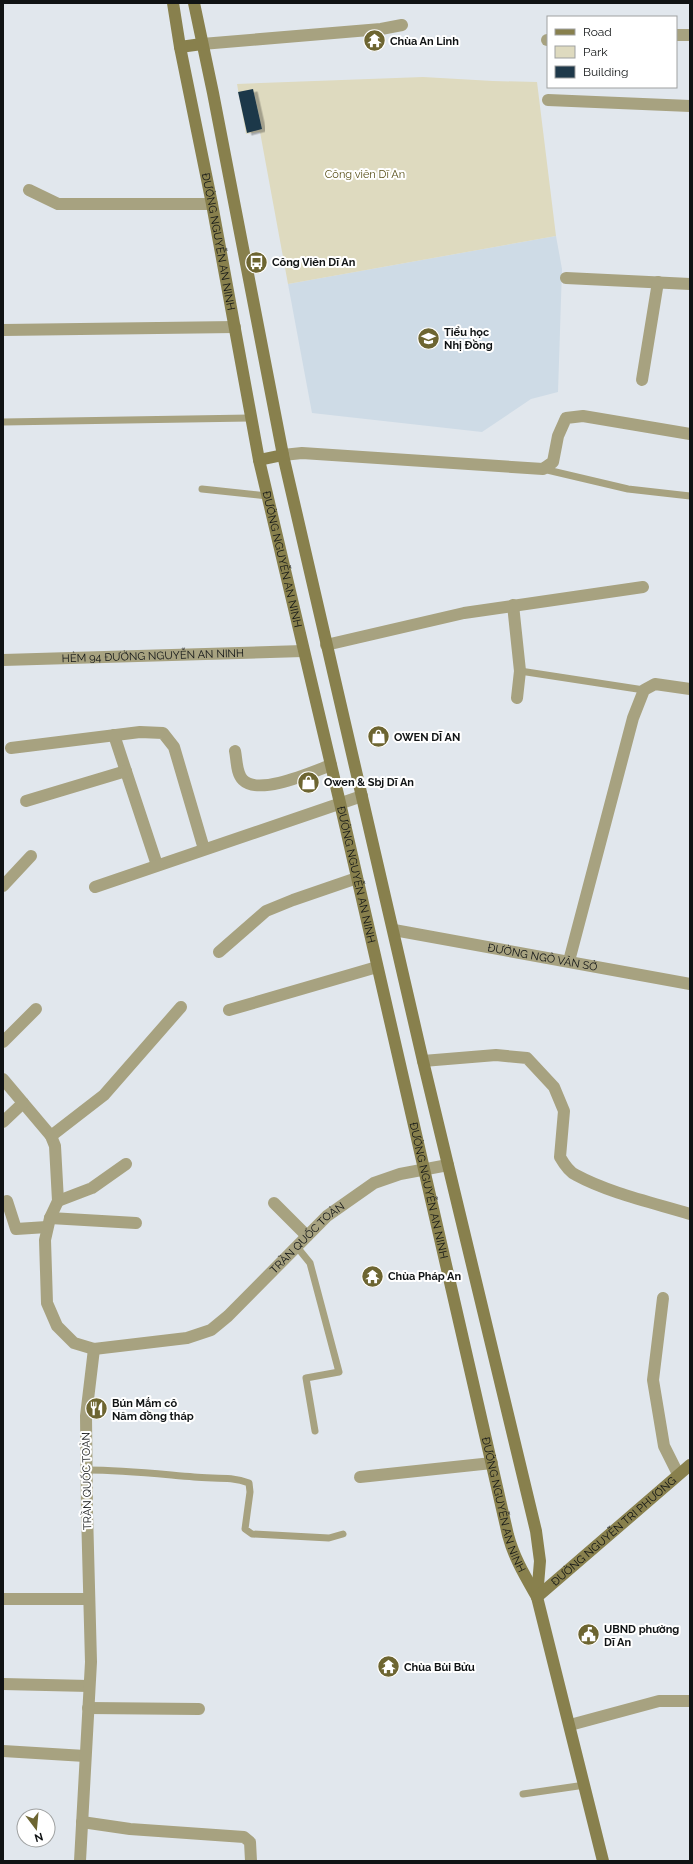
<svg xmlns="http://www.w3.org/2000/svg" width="693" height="1864" font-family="Raleway,sans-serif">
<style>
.built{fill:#cedbe6}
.green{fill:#dedabf}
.building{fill:#1f394a;filter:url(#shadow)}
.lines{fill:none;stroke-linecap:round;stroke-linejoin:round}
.service{stroke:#a7a280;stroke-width:7}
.minor{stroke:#a7a280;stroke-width:12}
.secondary{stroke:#88804d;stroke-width:12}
.labels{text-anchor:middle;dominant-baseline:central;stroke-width:4;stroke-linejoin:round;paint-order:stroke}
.poi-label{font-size:11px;font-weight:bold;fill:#101314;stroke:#fff;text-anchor:start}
.park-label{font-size:11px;fill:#595019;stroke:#fff}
.street-label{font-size:11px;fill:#101314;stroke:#fff}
</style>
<defs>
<filter id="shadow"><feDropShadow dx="4.5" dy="2.5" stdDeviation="0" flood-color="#0004"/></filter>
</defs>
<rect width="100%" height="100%" fill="#e1e7ed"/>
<polygon class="built" points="556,236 562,269 558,392 531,399 482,432 312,413 288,284"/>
<polygon class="green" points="423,77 493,81 537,82 556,236 288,284 260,132 246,134 237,84"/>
<polygon class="building" points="253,89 262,129 247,133 238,92"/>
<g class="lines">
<g class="service">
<polyline points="3,422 250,418"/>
<polyline points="543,469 628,489 690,496"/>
<polyline points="202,489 267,496"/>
<polyline points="520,671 644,690"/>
<polyline points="297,1247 310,1263 339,1372 306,1378 315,1431"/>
<path d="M87,1470C123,1470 158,1474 194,1477C213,1479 231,1476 249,1483L250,1492L245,1529L252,1534L329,1538L343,1534"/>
<polyline points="523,1794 585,1785"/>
</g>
<g class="minor">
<polyline points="676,35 690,35"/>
<polyline points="547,40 548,40"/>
<polyline points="202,44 381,29 402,25"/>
<polyline points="548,100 690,106"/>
<polyline points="29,190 58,204 212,204"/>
<polyline points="566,278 690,284"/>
<polyline points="3,330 235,327"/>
<polyline points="642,380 658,282"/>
<polyline points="283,455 302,453 543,469 553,462 558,436 566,418 583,416 690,434"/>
<polyline points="513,605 520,671 517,698"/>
<polyline points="326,645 464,613 643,587"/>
<path id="s1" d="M3,660L303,651"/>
<polyline points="114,735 157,865"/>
<polyline points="11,748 140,732 163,733 174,747 204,849"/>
<path d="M235,751C237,760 236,773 243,780C259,796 312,772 331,765"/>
<polyline points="26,801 126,771"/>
<polyline points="3,886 31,856"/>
<polyline points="95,887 362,796"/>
<path id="s2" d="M394,930L690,984"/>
<polyline points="219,952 266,911 293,900 357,878"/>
<polyline points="569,961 633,718 644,690 655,684 690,689"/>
<polyline points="229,1010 377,967"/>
<polyline points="3,1042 36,1009"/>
<path d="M423,1061L496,1055L527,1058L554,1087L564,1111L560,1157C564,1164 569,1172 576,1175C609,1193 654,1203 690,1214"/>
<path id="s3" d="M3,1079L51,1136L55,1146L58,1201L50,1218L45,1240L47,1303L57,1326L74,1343L94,1349L187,1338L211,1330L228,1316L327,1216L374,1183L400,1174L448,1165"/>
<polyline points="3,1122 23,1103"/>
<polyline points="51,1136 104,1095 181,1007"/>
<polyline points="7,1201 16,1229 47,1227"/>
<polyline points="58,1201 92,1188 126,1164"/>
<polyline points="274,1203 307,1236"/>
<polyline points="50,1218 136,1223"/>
<polyline points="663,1298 653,1380 664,1446 678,1474"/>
<polyline points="360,1477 492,1463"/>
<polyline points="3,1599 89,1599"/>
<polyline points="3,1684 89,1686"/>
<polyline points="88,1708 199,1709"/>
<polyline points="570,1725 659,1701 690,1701"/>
<polyline points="3,1751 85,1756"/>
<polyline points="82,1822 130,1829 244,1837 250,1842 251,1861"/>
<polyline points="80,1861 91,1662 87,1512 86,1416 94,1349"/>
</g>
<g class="secondary">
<path id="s4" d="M173,3L180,47L212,204L259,460L340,803L508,1535C514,1558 525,1576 537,1597L603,1861"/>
<polyline points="194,3 213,93 283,455 423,1061 536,1531 540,1561 537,1597"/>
<polyline points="180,47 202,44"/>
<polyline points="259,460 283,455"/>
<path id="s5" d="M537,1597L690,1465"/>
</g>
</g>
<defs>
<symbol id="temple-disc" viewBox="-11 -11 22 22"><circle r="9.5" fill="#6d6531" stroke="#fff"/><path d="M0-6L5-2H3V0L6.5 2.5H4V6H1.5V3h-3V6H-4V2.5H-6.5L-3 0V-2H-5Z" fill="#fff"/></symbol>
<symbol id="bus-disc" viewBox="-11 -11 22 22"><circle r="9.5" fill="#6d6531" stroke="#fff"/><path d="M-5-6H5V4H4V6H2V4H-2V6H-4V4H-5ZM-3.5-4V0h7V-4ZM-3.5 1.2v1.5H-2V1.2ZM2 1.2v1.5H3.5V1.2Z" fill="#fff"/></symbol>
<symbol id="school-disc" viewBox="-11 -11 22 22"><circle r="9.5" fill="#6d6531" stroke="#fff"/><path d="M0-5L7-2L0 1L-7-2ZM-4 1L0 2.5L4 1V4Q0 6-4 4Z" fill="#fff"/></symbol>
<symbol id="shop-disc" viewBox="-11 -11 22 22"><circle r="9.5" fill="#6d6531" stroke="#fff"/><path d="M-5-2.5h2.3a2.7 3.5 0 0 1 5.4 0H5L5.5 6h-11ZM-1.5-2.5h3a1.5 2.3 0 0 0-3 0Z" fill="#fff"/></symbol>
<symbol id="restaurant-disc" viewBox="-11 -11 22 22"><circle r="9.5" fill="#6d6531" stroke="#fff"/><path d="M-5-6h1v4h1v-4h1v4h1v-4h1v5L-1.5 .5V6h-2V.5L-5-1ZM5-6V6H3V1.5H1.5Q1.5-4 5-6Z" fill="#fff"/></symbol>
<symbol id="civic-disc" viewBox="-11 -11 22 22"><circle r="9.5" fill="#6d6531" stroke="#fff"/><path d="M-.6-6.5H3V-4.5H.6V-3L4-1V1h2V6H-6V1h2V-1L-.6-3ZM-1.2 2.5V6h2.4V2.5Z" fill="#fff"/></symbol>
</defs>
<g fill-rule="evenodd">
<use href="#temple-disc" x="362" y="28" width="25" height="25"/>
<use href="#bus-disc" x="244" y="250" width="25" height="25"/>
<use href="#school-disc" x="416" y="326" width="25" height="25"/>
<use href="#shop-disc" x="366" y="724" width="25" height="25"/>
<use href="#shop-disc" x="296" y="770" width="25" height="25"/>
<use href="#temple-disc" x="360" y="1264" width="25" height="25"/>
<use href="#restaurant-disc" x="84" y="1396" width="25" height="25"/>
<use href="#civic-disc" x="576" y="1622" width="25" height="25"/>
<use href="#temple-disc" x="376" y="1654" width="25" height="25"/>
</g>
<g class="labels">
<g class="poi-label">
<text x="390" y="41">Chùa An Linh</text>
<text x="272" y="262">Công Viên Dĩ An</text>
<text x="444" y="332">Tiểu học<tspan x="444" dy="13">Nhị Đồng</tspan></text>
<text x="394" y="737">OWEN DĨ AN</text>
<text x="324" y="782">Owen &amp; Sbj Dĩ An</text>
<text x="388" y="1276">Chùa Pháp An</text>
<text x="112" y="1403">Bún Mắm cô<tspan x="112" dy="13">Năm đồng tháp</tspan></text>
<text x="604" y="1629">UBND phường<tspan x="604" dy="13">Dĩ An</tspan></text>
<text x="404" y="1667">Chùa Bùi Bửu</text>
</g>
<g class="park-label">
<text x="365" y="174">Công viên Dĩ An</text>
</g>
<g class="street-label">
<text stroke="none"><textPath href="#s4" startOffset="243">ĐƯỜNG NGUYỄN AN NINH</textPath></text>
<text stroke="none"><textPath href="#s4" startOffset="567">ĐƯỜNG NGUYỄN AN NINH</textPath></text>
<text stroke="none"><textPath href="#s1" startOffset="150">HẺM 94 ĐƯỜNG NGUYỄN AN NINH</textPath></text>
<text stroke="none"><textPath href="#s4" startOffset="891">ĐƯỜNG NGUYỄN AN NINH</textPath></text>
<text stroke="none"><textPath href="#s2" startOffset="151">ĐƯỜNG NGÔ VĂN SỞ</textPath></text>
<text stroke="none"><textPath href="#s4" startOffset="1215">ĐƯỜNG NGUYỄN AN NINH</textPath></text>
<text stroke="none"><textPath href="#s3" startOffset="567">TRẦN QUỐC TOẢN</textPath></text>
<text transform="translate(87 1481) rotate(-91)">TRẦN QUỐC TOẢN</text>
<text stroke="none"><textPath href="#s4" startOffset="1538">ĐƯỜNG NGUYỄN AN NINH</textPath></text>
<text stroke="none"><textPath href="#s5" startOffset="101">ĐƯỜNG NGUYỄN TRI PHƯƠNG</textPath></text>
</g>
</g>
<rect width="693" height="1864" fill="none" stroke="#101314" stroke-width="8"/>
<rect x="547" y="16" width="130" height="72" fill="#ffffff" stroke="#9fa1a1"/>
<rect x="555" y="29" width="20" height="6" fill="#88804d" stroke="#9fa1a1"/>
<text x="583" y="36" font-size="12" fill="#101314">Road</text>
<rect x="555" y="46" width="20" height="12" fill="#dedabf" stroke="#9fa1a1"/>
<text x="583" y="56" font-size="12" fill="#101314">Park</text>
<rect x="555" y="66" width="20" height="12" fill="#1f394a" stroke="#9fa1a1"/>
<text x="583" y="76" font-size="12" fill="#101314">Building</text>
<g transform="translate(36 1828) rotate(164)"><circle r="19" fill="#ffffff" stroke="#9fa1a1"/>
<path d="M0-3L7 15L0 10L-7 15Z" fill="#6d6531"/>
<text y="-6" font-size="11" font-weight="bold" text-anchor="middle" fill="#101314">N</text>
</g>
</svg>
